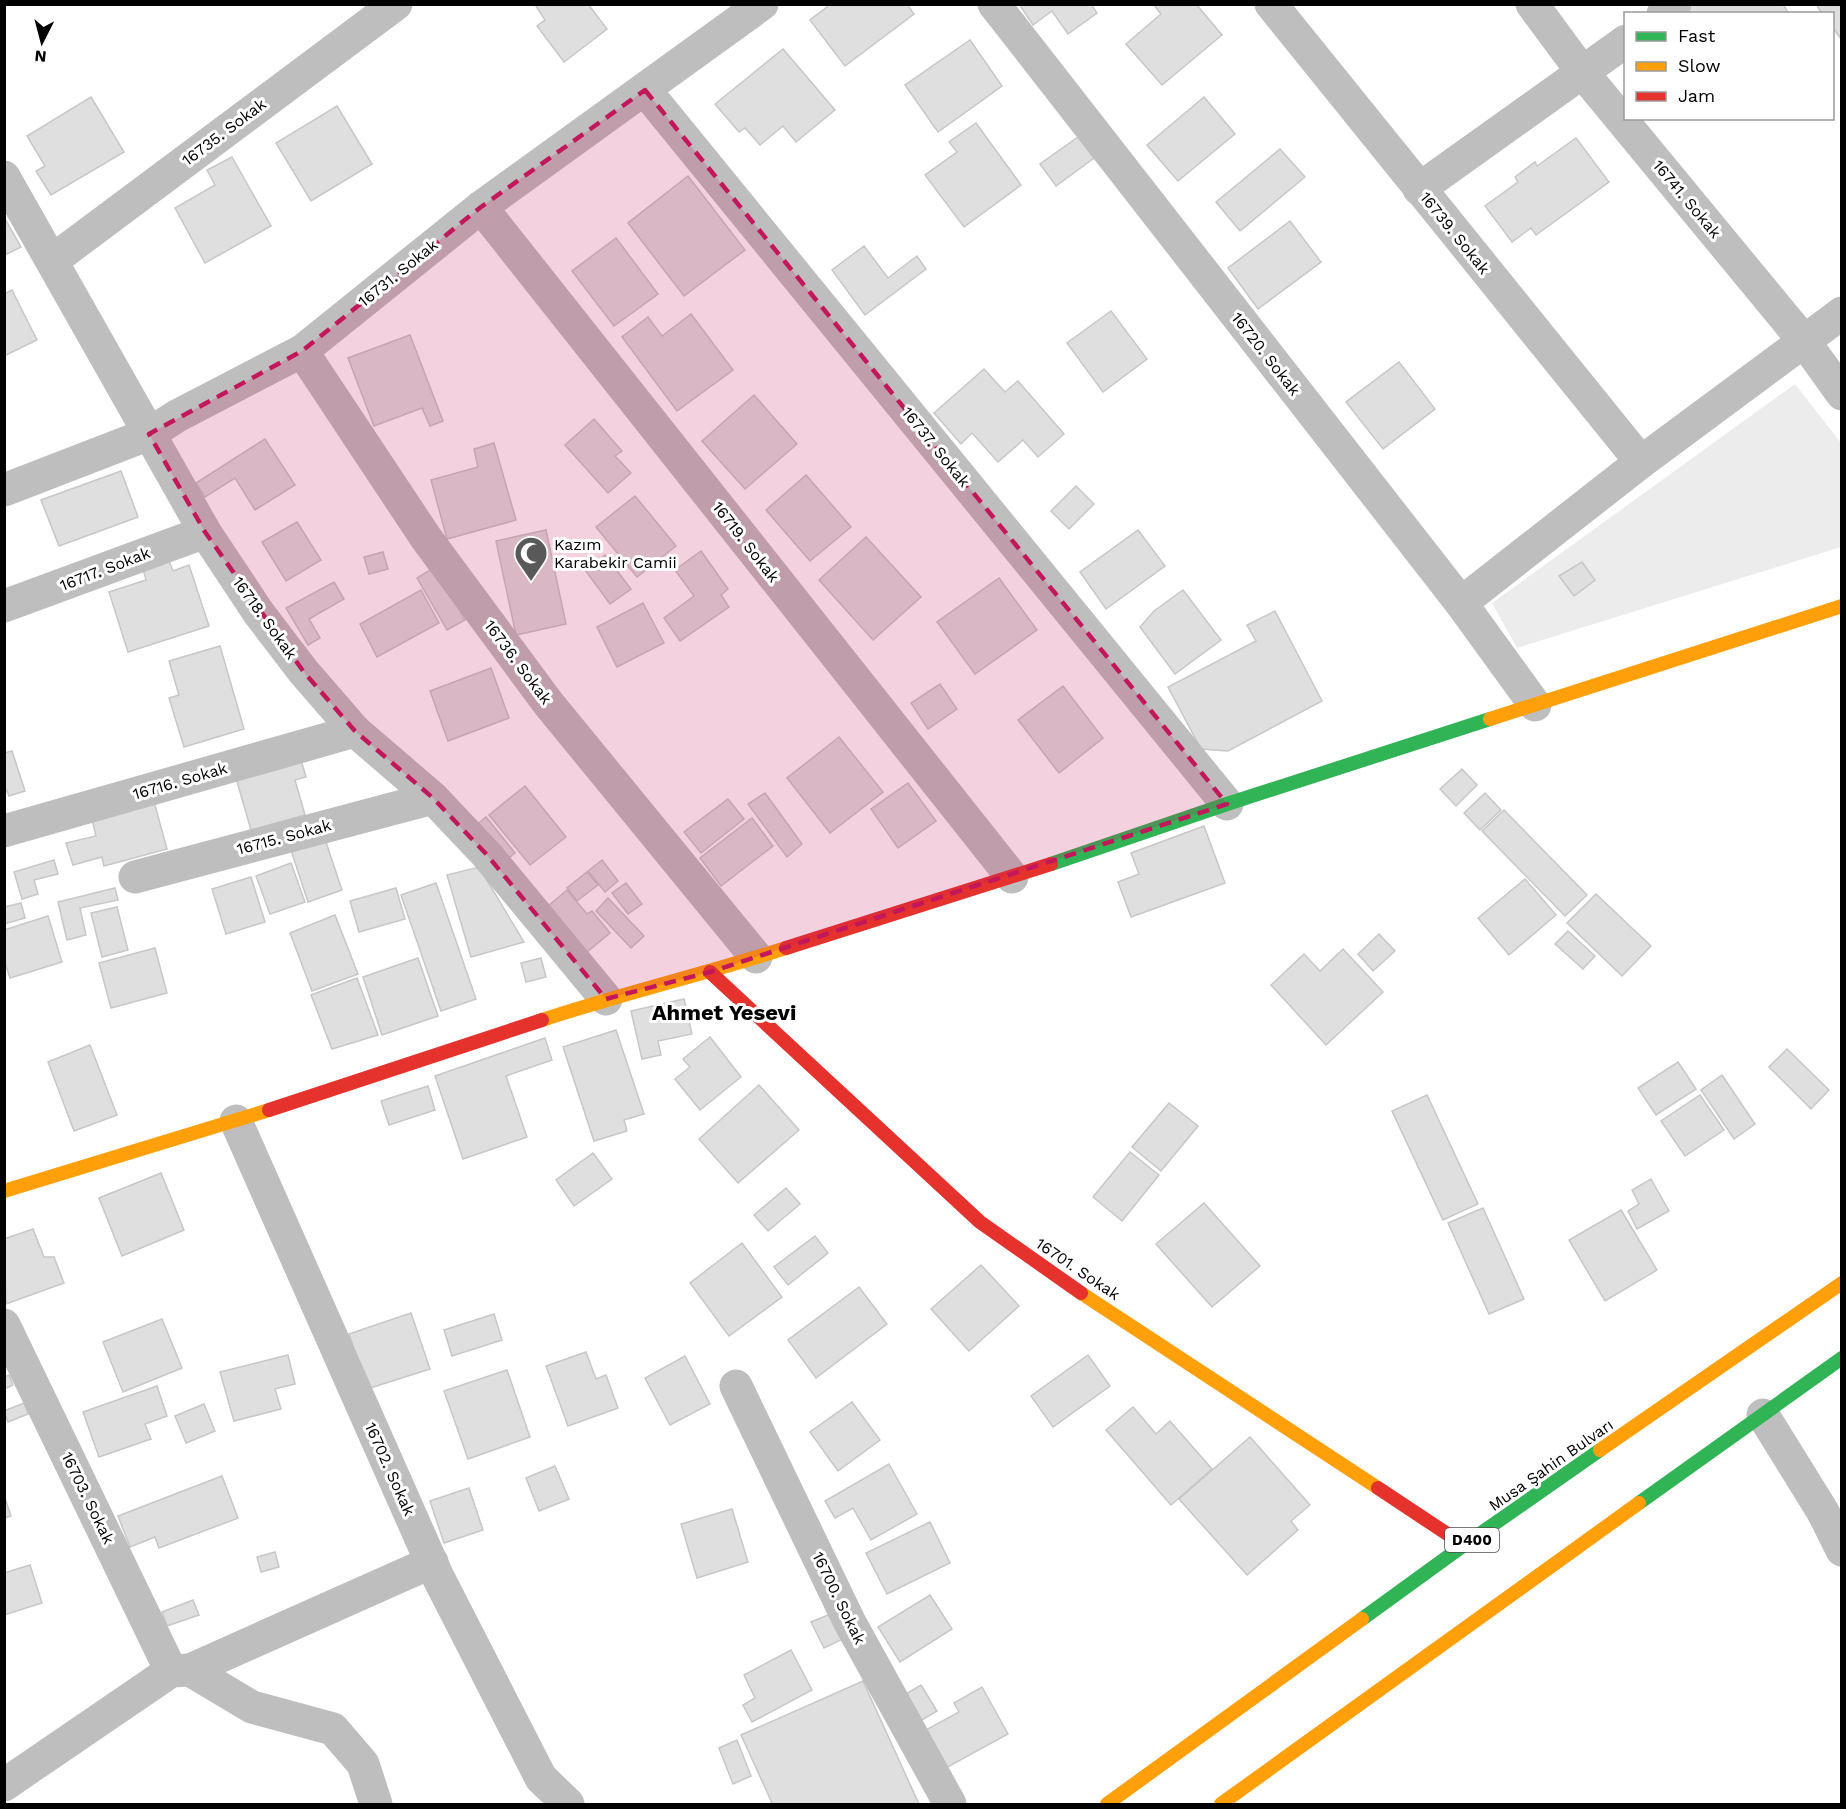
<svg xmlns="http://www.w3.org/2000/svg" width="1846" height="1809" font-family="'Work Sans',sans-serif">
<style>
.green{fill:#ececec}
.building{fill:#dfdfdf;stroke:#c7c7c7;stroke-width:1.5}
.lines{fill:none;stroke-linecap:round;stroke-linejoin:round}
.street{stroke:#bebebe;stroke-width:33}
.fast{stroke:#30b455;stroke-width:14}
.slow{stroke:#ff9f0a;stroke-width:14}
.jam{stroke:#e5322d;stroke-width:14}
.marked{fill:#c2185b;fill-opacity:0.2;stroke:#c2185b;stroke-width:4.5;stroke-dasharray:12 8;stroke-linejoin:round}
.labels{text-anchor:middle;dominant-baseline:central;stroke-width:6;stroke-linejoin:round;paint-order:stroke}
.shield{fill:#fff;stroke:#4c4c4c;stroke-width:1.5}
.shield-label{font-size:15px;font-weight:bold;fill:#000}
.street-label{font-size:16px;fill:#000;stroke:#fff}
.poi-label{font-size:16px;fill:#000;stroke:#fff;text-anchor:start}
.district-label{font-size:22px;font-weight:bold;fill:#000;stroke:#fff}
</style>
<rect width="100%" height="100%" fill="#fff"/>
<polygon class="green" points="1795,384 1841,443 1841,547 1517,648 1492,603"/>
<g class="building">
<polygon points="538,4 588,4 607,29 564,62 537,26 545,20 536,6"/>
<polygon points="831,4 907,4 914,14 845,66 810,20"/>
<polygon points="1019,4 1091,4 1097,13 1068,34 1052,11 1033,25"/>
<polygon points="1196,4 1222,35 1162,85 1126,44 1161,14 1153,4"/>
<polygon points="1690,4 1783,4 1789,14 1688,14 1685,8"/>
<polygon points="1816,4 1842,4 1842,40 1832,27 1832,14 1822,14"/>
<polygon points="970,40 1002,86 938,132 905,85"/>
<polygon points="783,49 835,110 796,142 783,126 760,145 745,128 739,132 715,104"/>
<polygon points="91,97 124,152 51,195 36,171 45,166 27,136"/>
<polygon points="1204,97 1235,134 1178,181 1147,145"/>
<polygon points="337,106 372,164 311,201 276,143"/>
<polygon points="976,123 1021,185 964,227 925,175 957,152 949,142"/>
<polygon points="1078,137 1094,158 1056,186 1040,164"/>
<polygon points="1576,138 1609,182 1536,235 1531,228 1512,242 1485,206 1518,182 1515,177 1535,162 1537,166"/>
<polygon points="1280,149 1305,177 1240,231 1216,202"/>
<polygon points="232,157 271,226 205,263 175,208 215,185 207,170"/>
<polygon points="688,176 745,250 684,296 628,223"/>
<polygon points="4,217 21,247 7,254 4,249"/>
<polygon points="1290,221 1321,262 1258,309 1228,268"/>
<polygon points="616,238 658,294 614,326 572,271"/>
<polygon points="864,246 888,278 917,256 926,269 865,315 832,270"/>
<polygon points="12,290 37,340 4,356 4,294"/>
<polygon points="1111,311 1147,359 1103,392 1067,343"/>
<polygon points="691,314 733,370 677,411 622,337 648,317 662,336"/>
<polygon points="410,335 443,421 430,426 422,408 374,426 348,358"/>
<polygon points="1399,362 1435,409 1383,449 1346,402"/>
<polygon points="984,369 1005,392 1018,381 1064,434 1038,457 1023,440 998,462 972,433 961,444 934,413"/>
<polygon points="754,395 797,444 745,489 702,441"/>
<polygon points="594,419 622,451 615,456 631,473 608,493 565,445"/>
<polygon points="265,439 295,485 255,510 235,478 205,497 196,483"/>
<polygon points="494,443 516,520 447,539 431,480 478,467 474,449"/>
<polygon points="121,471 138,517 59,546 41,500"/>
<polygon points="806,475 851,527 810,561 766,510"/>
<polygon points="1076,486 1094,504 1069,529 1051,511"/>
<polygon points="635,496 676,546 637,577 596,527"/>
<polygon points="297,522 321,560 286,581 262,542"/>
<polygon points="546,530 566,624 516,635 496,541"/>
<polygon points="1138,530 1165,566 1106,609 1080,572"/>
<polygon points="866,537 921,597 873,640 819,580"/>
<polygon points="701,551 728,589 721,595 729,607 680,641 664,618 694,596 675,570"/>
<polygon points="383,552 388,569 369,574 364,557"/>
<polygon points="605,555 631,589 610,604 585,570"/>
<polygon points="169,561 173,571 189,565 209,626 128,652 109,592 146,580 143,569"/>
<polygon points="1582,562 1595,580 1574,596 1559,576"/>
<polygon points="435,567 465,620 447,630 417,578"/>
<polygon points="999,578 1037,630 975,674 937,622"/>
<polygon points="334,582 344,599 309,619 320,638 308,645 286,608"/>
<polygon points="421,590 439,623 377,657 360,624"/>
<polygon points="1183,590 1221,640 1175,674 1140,627 1154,611"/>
<polygon points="643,603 664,643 617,667 597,627"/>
<polygon points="1275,611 1322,701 1228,751 1201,749 1168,687 1256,641 1247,625"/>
<polygon points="220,646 244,729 184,747 169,698 179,695 169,661"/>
<polygon points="491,668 509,718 448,741 430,691"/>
<polygon points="940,684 957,709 928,729 911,703"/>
<polygon points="1063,686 1103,738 1059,773 1018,720"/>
<polygon points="839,737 883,792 830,833 787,778"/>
<polygon points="12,751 25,791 9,796 4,784 4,753"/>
<polygon points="301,760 306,777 295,780 305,815 251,830 236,778"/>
<polygon points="1462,769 1477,785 1456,806 1440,789"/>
<polygon points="908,783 936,821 898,848 871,809"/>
<polygon points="525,786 566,837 530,865 489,815"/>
<polygon points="765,793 802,844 787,857 748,804"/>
<polygon points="1485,793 1501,810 1480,830 1464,813"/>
<polygon points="153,798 167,849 104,866 102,857 73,865 66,843 96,836 91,815"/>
<polygon points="728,799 744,819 701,853 684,832"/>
<polygon points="1504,810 1587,895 1565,916 1482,831"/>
<polygon points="486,817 515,853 504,862 475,826"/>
<polygon points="752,818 773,846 721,886 700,858"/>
<polygon points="1204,826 1225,883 1131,917 1118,882 1139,874 1131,853"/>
<polygon points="324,836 342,890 308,902 290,847"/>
<polygon points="54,860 58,874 34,880 38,894 22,899 14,872"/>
<polygon points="602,860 618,881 605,892 588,871"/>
<polygon points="291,863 305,902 270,914 256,876"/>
<polygon points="479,867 524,942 471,957 447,875"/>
<polygon points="587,872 598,885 577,901 567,888"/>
<polygon points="251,877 265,922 226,934 212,889"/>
<polygon points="1525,879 1556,915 1509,955 1478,918"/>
<polygon points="436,883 476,999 441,1011 401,895"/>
<polygon points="626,883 642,904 628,914 612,893"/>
<polygon points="115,888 118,900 80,908 86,935 67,940 58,902"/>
<polygon points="396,888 405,919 359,932 350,901"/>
<polygon points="567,890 587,914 592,911 610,933 586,953 547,907"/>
<polygon points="1596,894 1651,946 1622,976 1567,923"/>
<polygon points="608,898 644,936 631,948 596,911"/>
<polygon points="21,903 25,918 4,924 4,907"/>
<polygon points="117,907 128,950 102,957 91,913"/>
<polygon points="335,915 358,974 312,991 290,933"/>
<polygon points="48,916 62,962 10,978 4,960 4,930"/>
<polygon points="1568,931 1595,956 1583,969 1555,944"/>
<polygon points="1379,934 1395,951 1373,971 1358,954"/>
<polygon points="155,948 167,993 111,1008 99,963"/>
<polygon points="1343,949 1383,992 1326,1045 1271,985 1304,954 1320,971"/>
<polygon points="418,958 438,1016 382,1035 363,977"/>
<polygon points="541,958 546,977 526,982 521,963"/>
<polygon points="357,978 378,1035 332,1049 311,995"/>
<polygon points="684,999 692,1034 658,1041 661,1055 642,1059 631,1011"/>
<polygon points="616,1030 644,1114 624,1120 627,1131 594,1141 563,1047"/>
<polygon points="710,1037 741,1077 700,1110 675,1079 690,1067 683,1059"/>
<polygon points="545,1038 552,1060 506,1076 527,1137 463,1159 435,1076"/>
<polygon points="90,1045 117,1115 74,1131 48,1062"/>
<polygon points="1787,1049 1829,1090 1811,1109 1769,1067"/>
<polygon points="1678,1062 1696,1089 1656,1115 1638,1088"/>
<polygon points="1722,1075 1755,1124 1734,1139 1701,1090"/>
<polygon points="759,1085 799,1130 738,1183 699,1139"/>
<polygon points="428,1086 435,1110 389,1125 381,1101"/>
<polygon points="1427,1095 1478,1204 1443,1220 1392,1111"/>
<polygon points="1700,1095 1724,1130 1685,1156 1661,1121"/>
<polygon points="1169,1103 1198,1126 1161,1171 1132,1147"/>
<polygon points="1130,1152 1159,1175 1122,1221 1093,1197"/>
<polygon points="593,1153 612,1179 574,1206 556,1180"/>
<polygon points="161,1173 184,1230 122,1256 99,1198"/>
<polygon points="1651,1179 1669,1211 1637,1229 1628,1211 1639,1204 1632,1190"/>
<polygon points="786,1188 800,1204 768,1231 754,1215"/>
<polygon points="1204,1203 1260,1266 1212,1307 1156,1244"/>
<polygon points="1483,1208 1524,1299 1489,1314 1448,1223"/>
<polygon points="1621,1210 1657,1270 1605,1301 1569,1240"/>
<polygon points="33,1229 44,1257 54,1257 64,1283 6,1304 4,1239"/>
<polygon points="815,1236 828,1253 788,1285 774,1267"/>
<polygon points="742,1243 782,1297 729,1336 690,1283"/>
<polygon points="981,1265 1019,1306 969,1351 931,1309"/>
<polygon points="859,1287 887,1324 816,1378 788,1340"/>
<polygon points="411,1313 430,1369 367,1389 349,1334"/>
<polygon points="494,1314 502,1340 452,1356 444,1330"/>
<polygon points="162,1319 182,1368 123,1392 103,1342"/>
<polygon points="586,1352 596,1379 606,1375 618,1408 568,1426 546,1366"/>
<polygon points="288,1355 295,1384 275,1389 281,1409 234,1421 220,1372"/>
<polygon points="1088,1355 1110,1386 1053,1427 1031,1396"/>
<polygon points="685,1356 710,1404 670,1425 645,1378"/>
<polygon points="507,1370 530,1437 468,1459 444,1391"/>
<polygon points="9,1375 13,1385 4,1389 4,1377"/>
<polygon points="157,1386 167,1416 145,1424 151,1439 99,1457 83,1412"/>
<polygon points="852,1402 880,1440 838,1471 810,1432"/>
<polygon points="24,1403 28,1414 8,1422 4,1411"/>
<polygon points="204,1404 215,1431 186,1443 175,1416"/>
<polygon points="1133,1407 1156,1434 1170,1421 1212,1469 1171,1505 1106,1430"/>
<polygon points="1250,1437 1310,1505 1291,1521 1298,1530 1247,1575 1179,1499"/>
<polygon points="889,1464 917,1514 871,1540 853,1508 835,1518 825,1501"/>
<polygon points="555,1466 569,1499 539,1511 526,1478"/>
<polygon points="222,1476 238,1518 159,1548 155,1537 130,1547 118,1516"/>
<polygon points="469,1488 483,1530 444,1543 430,1501"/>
<polygon points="4,1495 11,1516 4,1518"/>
<polygon points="732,1509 748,1562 697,1578 681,1524"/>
<polygon points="930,1522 950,1563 887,1594 866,1553"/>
<polygon points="275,1552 279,1567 261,1572 257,1557"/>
<polygon points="30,1565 42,1603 4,1615 4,1573"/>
<polygon points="930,1595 952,1629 900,1662 878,1627"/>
<polygon points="193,1600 199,1615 167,1626 162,1612"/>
<polygon points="833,1613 845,1638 824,1648 811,1622"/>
<polygon points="791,1650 812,1690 752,1722 743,1705 755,1698 744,1675"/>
<polygon points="863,1681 919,1804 768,1804 772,1803 741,1735"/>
<polygon points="921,1685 937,1711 922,1720 906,1694"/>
<polygon points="982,1687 1008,1734 944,1769 924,1731 959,1712 954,1703"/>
<polygon points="737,1740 751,1776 733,1784 719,1748"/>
</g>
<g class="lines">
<g class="street">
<polyline points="994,4 1461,603 1535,705"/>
<polyline points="1271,4 1641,462"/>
<polyline points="1532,4 1583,73 1804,341 1842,394"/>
<polyline points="1663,14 1675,4"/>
<polyline points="645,90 1227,804"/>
<polyline points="4,177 205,532 258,612 303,671 355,731 433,798 487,855 606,999"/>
<polyline points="1419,189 1626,41"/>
<polyline points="481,207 1012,877"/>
<polyline points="53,260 396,4"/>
<polyline points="302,351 426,538 548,703 756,957"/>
<polyline points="4,490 149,434 177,416 302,351 481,207 762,4"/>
<polyline points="1461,603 1641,462 1842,313"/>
<polyline points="4,606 205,532"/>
<polyline points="4,831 355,731"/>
<polyline points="135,877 433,798"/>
<polyline points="236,1121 437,1575 541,1778 568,1804"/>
<polyline points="4,1325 171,1671"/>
<polyline points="736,1386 849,1621 950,1804"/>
<polyline points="1763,1415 1823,1512 1842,1550"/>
<polyline points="190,1670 252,1707 333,1729 363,1764 376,1804"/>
<polyline points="4,1785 171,1671 190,1670 432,1562"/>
</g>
<g class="fast">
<polyline points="1051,864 1227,804 1490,719"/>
<polyline points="1639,1503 1842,1358"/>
<polyline points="1362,1619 1464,1545 1600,1450"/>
</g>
<g class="slow">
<polyline points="1490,719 1842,606"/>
<path d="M542,1020C623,993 705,974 786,948"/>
<polyline points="4,1191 269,1110"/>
<polyline points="1081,1293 1378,1488"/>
<polyline points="1600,1450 1842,1283"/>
<polyline points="1107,1804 1362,1619"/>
<polyline points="1221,1804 1639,1503"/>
</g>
<g class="jam">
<polyline points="786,948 1051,864"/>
<polyline points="710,972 980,1222 1081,1293"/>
<polyline points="269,1110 542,1020"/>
<polyline points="1378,1488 1464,1545"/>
</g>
</g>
<path class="marked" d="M645,90L1227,804L710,972L606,999L487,855L433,798L355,731L303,671L205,532L149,434L302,351L481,207Z"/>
<defs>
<symbol id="mosque-pin" viewBox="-11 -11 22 30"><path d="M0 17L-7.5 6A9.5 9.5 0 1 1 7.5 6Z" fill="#595959" stroke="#fff"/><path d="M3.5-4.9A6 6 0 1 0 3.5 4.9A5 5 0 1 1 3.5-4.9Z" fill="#fff"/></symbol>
</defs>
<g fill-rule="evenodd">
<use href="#mosque-pin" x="512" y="534" width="38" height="52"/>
</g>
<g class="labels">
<rect class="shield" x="1445" y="1528" width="54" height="24" rx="4.5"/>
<g class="shield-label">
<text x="1472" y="1540">D400</text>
</g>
<g class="street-label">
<text transform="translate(224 132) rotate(-37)">16735. Sokak</text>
<text transform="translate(1687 199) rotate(50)">16741. Sokak</text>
<text transform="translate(1455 233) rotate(51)">16739. Sokak</text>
<text transform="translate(398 273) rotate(-39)">16731. Sokak</text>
<text transform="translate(1266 354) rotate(52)">16720. Sokak</text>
<text transform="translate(936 447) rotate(51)">16737. Sokak</text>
<text transform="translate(746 542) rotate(52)">16719. Sokak</text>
<text transform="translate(105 569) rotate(-21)">16717. Sokak</text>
<text transform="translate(265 618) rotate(54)">16718. Sokak</text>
<text transform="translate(518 662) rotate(53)">16736. Sokak</text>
<text transform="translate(180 781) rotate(-16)">16716. Sokak</text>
<text transform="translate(284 837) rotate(-15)">16715. Sokak</text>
<text transform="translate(1078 1269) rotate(34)">16701. Sokak</text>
<text transform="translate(1551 1465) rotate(-35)">Musa Şahin Bulvarı</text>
<text transform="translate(390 1469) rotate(66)">16702. Sokak</text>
<text transform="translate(88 1498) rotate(64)">16703. Sokak</text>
<text transform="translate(839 1598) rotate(64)">16700. Sokak</text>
</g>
<g class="poi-label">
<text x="554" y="544">Kazım<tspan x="554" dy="18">Karabekir Camii</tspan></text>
</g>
<g class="district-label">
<text x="724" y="1012">Ahmet Yesevi</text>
</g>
</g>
<rect width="1846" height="1809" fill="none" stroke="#000000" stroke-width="12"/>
<rect x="1624" y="12" width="210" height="108" fill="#ffffff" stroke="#999999" stroke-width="1.5"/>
<rect x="1636" y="32" width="30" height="9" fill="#30b455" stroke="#999999" stroke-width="1.5"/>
<text x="1678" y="42" font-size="18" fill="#000000">Fast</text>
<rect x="1636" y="62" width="30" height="9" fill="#ff9f0a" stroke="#999999" stroke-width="1.5"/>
<text x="1678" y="72" font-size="18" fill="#000000">Slow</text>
<rect x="1636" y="92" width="30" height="9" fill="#e5322d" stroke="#999999" stroke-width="1.5"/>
<text x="1678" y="102" font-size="18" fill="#000000">Jam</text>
<g transform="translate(42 42) rotate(186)" stroke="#ffffff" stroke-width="4.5" paint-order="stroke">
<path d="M0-4.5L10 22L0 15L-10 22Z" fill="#000000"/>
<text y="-9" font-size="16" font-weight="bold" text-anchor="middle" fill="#000000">N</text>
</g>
</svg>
